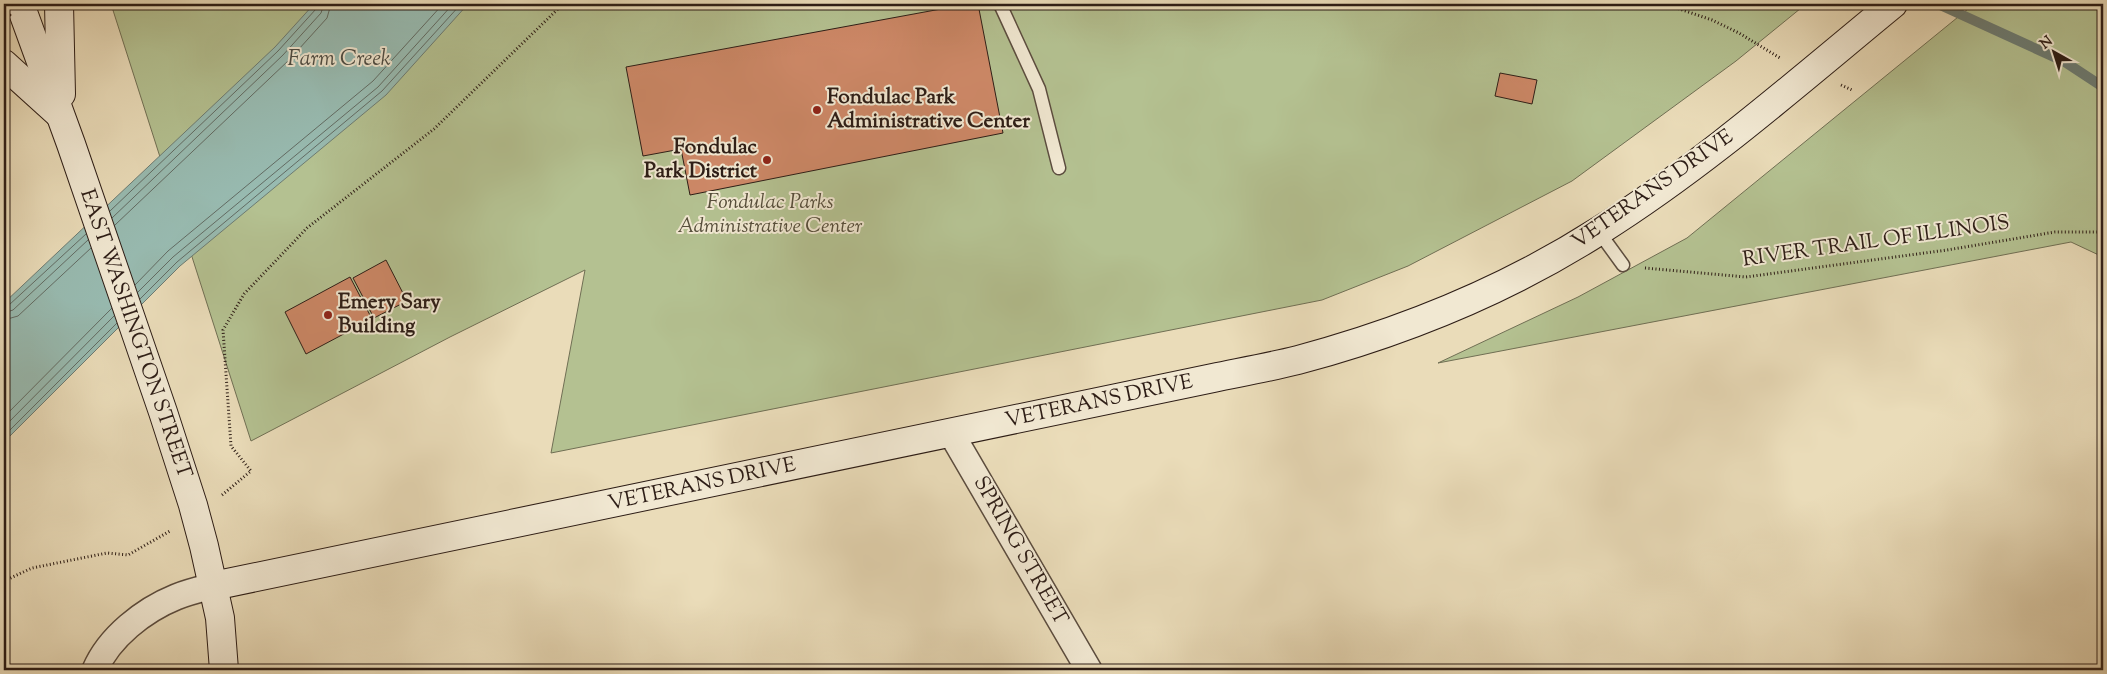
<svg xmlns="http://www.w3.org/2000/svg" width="2107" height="674" font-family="'Sorts Mill Goudy',serif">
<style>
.green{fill:#b4c191;stroke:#706f54}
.water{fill:#98bbb1;stroke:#6d7c73}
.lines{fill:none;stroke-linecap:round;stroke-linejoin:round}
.shore{stroke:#626c64;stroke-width:1}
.stream{stroke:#6d7c73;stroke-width:10}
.building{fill:#cd8867;stroke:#2d1d16}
.lane-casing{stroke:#5c4d3f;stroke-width:15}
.street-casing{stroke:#5c4d3f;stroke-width:28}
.secondary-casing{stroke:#2d1d16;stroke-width:30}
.path{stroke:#2d1d16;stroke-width:3;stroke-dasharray:1 2.5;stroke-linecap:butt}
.lane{stroke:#f1e8d2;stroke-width:12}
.street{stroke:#f1e8d2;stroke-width:25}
.secondary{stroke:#f1e8d2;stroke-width:28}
.rail{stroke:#2d1d16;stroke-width:4;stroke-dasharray:9 9;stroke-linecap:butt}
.poi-dot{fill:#8f2418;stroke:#f1e8d2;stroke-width:2}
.labels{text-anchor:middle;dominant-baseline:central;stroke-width:4;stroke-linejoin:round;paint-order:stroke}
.poi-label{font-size:21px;font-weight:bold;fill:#2d1d16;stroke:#f1e8d2;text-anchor:start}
.street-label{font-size:21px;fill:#2d1d16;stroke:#f1e8d2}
.park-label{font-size:21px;font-style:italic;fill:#564e3b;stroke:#f1e8d2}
.water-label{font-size:22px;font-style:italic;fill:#4d4c44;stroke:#f1e8d2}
</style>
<rect width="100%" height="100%" fill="#eadcb9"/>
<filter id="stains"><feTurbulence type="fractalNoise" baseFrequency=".004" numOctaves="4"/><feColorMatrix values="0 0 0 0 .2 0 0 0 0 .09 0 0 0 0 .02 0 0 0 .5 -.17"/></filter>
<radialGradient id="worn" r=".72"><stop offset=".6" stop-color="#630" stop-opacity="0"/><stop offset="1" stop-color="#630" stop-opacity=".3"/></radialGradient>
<g class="green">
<polygon points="111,4 1806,4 1736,61 1572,181 1408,266 1322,300 551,453 585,270 450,337 251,441"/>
<polygon points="1974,4 2103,4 2103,257 2071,242 1438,363 1578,297 1687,238"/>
</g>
<polygon class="water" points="314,4 468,4 386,95 180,266 4,442 4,303 275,47"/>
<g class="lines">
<g class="shore">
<polyline points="110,211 278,51 316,9 317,4"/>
<polyline points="112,218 283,55 321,13 324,4"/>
<polyline points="115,225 289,60 327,18 331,4"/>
<polyline points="135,285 168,251 373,81 443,4"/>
<polyline points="138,292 173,257 378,87 453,4"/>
<polyline points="140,299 177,262 382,91 461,4"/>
<polyline points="4,306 9,305 86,234"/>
<polyline points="4,313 13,310 88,240"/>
<polyline points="4,320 18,316 91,248"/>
<polyline points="4,417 112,308"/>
<polyline points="4,427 114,316"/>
<polyline points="4,436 117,323"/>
</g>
<polyline class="stream" points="1938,4 2065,62 2103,87"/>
</g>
<g class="building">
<polygon points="968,4 978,4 1003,133 690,195 681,149 643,156 626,67"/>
<polygon points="1500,73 1537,80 1532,104 1495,96"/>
<polygon points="386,260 407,301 374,318 353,278"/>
<polygon points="350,277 372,319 306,354 285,312"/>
</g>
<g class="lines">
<defs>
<g id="lane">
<polyline points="1000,4 1039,89 1059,168"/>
<polyline points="1599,232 1623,265"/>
</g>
<g id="street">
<polyline points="951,433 1089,670"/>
<path d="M95,670C109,637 144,610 176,597C188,592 201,589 213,586"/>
</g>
<g id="secondary">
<polyline points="20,4 71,144 163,412 193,505 204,546 220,618 224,670"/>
<polyline points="59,4 61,94"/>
<polyline points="4,64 58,113"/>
<path d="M213,586L1213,378C1242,372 1270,367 1298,360C1403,332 1508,289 1599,231C1704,165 1798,82 1893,4"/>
</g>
</defs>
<use href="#lane" class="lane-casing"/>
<use href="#street" class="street-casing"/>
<use href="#secondary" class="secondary-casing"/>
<g class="path">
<polyline points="1665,4 1712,20 1739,33 1780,58"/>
<polyline points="1841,85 1852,90"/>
<polyline points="1645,268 1746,277 1947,250 2055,232 2103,232"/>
<polyline points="222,495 251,471 231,446 223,330 244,294 307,228 434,129 563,4"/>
<polyline points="4,581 32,568 107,553 128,555 170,531"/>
</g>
<use href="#lane" class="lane"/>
<use href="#street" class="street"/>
<use href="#secondary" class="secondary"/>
<polyline class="rail" points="4,20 20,4"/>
</g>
<g class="poi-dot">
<circle cx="817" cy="110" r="5"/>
<circle cx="767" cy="160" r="5"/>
<circle cx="328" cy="315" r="5"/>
</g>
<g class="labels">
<g class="poi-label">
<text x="827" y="98">Fondulac Park<tspan x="827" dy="24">Administrative Center</tspan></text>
<text x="757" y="148" text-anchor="end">Fondulac<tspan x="757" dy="24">Park District</tspan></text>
<text x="338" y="303">Emery Sary<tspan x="338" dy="24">Building</tspan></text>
</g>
<g class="street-label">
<text transform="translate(1653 190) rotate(-35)">VETERANS DRIVE</text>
<text transform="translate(1876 242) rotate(-8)">RIVER TRAIL OF ILLINOIS</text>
<text transform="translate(135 334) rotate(71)">EAST WASHINGTON STREET</text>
<text transform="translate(1099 402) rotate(-12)">VETERANS DRIVE</text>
<text transform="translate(702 485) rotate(-12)">VETERANS DRIVE</text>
<text transform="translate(1020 551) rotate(60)">SPRING STREET</text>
</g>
<g class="park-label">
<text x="770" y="203">Fondulac Parks<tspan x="770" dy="24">Administrative Center</tspan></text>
</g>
<g class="water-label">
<text x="339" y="60">Farm Creek</text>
</g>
</g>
<rect width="2107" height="674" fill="none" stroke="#eadcb9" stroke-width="20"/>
<rect x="5" y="5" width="2097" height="664" fill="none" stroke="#2d1d16" stroke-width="2.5"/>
<rect x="10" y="10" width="2087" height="654" fill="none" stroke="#2d1d16"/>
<g transform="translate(2054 52) rotate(321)" stroke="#f1e8d2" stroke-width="4" paint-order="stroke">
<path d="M0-4L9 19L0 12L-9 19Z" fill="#2d1d16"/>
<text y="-8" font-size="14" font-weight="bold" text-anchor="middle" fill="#2d1d16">N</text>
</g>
<rect width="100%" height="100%" filter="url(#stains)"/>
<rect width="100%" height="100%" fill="url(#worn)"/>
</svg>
